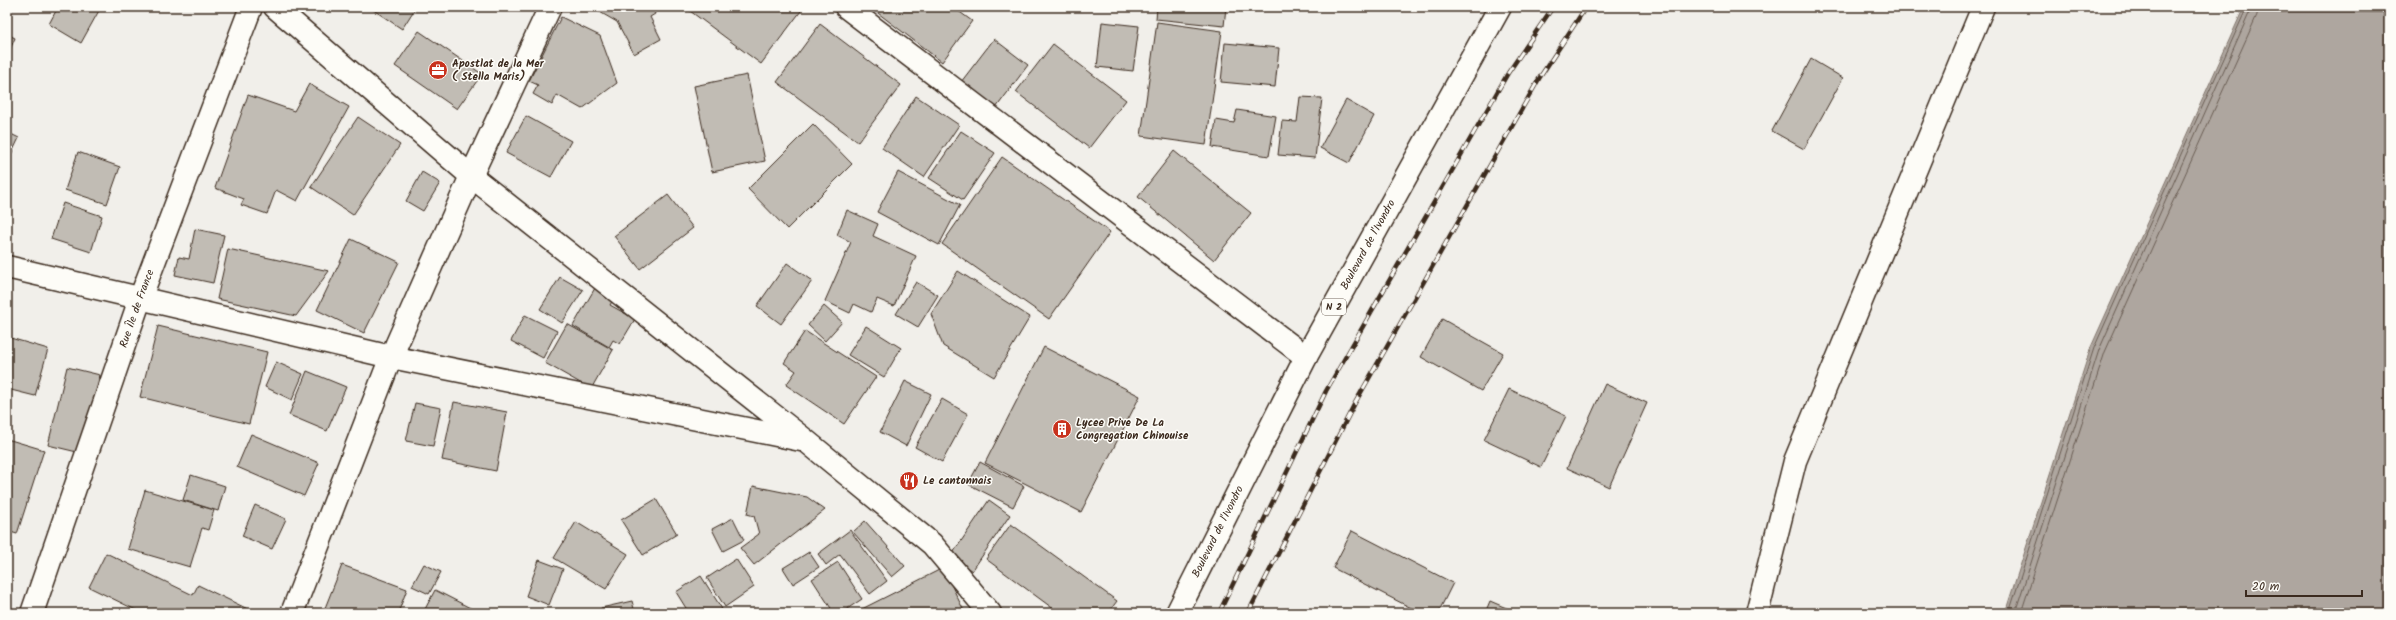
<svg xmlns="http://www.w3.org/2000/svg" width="2396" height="620" font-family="Kalam,sans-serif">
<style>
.water{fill:#aea69f;stroke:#80746b}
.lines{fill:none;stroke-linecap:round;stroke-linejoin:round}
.shore{stroke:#695c52;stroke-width:1}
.building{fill:#c1bcb4;stroke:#3b2a1e}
.street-casing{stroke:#3b2a1e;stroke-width:25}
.secondary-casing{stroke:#3b2a1e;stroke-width:25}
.primary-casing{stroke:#3b2a1e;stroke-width:25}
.street{stroke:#fdfcf7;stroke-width:22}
.secondary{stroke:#fdfcf7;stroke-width:22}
.primary{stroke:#fdfcf7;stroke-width:22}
.rail-casing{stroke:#3b2a1e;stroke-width:4.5}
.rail{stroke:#fdfcf7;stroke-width:3;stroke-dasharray:9;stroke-linecap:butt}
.labels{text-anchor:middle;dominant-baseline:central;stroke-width:3;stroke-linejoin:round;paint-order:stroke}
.shield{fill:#fdfcf7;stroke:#75695f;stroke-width:1}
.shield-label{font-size:10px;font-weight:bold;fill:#3b2a1e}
.poi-label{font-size:11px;font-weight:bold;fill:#3b2a1e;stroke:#fdfcf7;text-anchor:start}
.street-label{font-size:11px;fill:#3b2a1e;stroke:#fdfcf7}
</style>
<rect width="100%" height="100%" fill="#f1efea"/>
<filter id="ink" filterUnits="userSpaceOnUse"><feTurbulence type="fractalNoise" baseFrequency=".025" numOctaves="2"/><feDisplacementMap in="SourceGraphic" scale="8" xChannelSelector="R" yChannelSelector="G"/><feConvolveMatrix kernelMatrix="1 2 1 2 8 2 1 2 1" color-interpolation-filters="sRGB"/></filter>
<g filter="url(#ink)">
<polygon class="water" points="2244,7 2389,7 2389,613 2005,613 2091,347"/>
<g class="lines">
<g class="shore">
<polyline points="2009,613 2094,348 2247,7"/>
<polyline points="2015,613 2099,350 2252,7"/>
<polyline points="2021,613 2105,352 2257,15 2258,7"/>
</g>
</g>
<g class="building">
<polygon points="58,7 101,7 81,43 49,24"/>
<polygon points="369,7 416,7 402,29"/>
<polygon points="591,7 653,7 655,14 650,17 661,39 634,54 617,22"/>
<polygon points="694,7 804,7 761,64 690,11"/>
<polygon points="876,7 953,7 972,21 942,62 874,10"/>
<polygon points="1157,7 1226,7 1224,26 1156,19"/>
<polygon points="561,17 600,36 617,83 582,109 557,95 552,105 533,94 538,85 529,81"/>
<polygon points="1102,22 1139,26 1133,71 1097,67"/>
<polygon points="1157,22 1222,31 1206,145 1141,136"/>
<polygon points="820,24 901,85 858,142 777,82"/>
<polygon points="419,31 482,74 457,109 395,66"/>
<polygon points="7,34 15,38 7,56"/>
<polygon points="994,39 1028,65 996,108 961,82"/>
<polygon points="1225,43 1279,48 1275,87 1221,82"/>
<polygon points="1053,44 1126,100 1089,148 1016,92"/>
<polygon points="1811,59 1843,78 1804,149 1772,131"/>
<polygon points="747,75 765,161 712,172 694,86"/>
<polygon points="309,84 349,107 297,201 276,190 267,214 241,205 244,199 215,188 248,95 294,111"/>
<polygon points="916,96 959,125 924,177 882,148"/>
<polygon points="1300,97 1322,98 1315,158 1278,155 1282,121 1297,122"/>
<polygon points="1346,100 1374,116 1349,163 1320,148"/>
<polygon points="1237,110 1276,116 1269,156 1212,147 1216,120 1234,123"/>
<polygon points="526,116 571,141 551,177 506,153"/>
<polygon points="358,117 400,145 353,215 311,187"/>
<polygon points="813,124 852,164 787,229 748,189"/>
<polygon points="961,131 995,153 963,200 929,178"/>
<polygon points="7,132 19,138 7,163"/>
<polygon points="1174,151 1251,213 1214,260 1138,197"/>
<polygon points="78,152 120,167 107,204 65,190"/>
<polygon points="1002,157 1110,232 1049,319 942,244"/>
<polygon points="422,172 440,183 423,211 406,201"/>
<polygon points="898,172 960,205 939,245 877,212"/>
<polygon points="668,195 693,228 640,269 614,236"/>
<polygon points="63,203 102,216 91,252 51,239"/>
<polygon points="847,210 878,224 873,236 916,256 894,306 877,299 871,312 854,304 850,313 825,301 851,242 837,235"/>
<polygon points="195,229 224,235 213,283 175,275 179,257 189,259"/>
<polygon points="351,239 399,262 364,333 317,310"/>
<polygon points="228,249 329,271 296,316 217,299"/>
<polygon points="787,263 812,281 781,324 757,306"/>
<polygon points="958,271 1030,317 994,377 943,346 931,314"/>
<polygon points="560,277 583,290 562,323 540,309"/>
<polygon points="916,282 938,295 918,327 896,314"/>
<polygon points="595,288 614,298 610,305 635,319 620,344 613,340 609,347 573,326"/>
<polygon points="824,306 842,322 825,341 808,325"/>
<polygon points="525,315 557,331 543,358 511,341"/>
<polygon points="1442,319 1503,353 1481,391 1421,357"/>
<polygon points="567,324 613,350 591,389 545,363"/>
<polygon points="158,326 267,352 249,424 140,397"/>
<polygon points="866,326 901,348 884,377 848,355"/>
<polygon points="805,331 876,377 844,424 786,385 796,371 784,363"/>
<polygon points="7,337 48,349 35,396 7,389"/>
<polygon points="1044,347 1140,396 1081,512 985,463"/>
<polygon points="276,362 303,374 292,400 265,387"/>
<polygon points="67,367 100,375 81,453 48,445"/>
<polygon points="307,371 346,387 327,431 289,415"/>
<polygon points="905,381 931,394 906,446 880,432"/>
<polygon points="1605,384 1647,403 1609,487 1567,468"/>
<polygon points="1509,389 1566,416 1541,467 1484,440"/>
<polygon points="942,399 968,414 942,462 915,447"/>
<polygon points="454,402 507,412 496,471 442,460"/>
<polygon points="415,403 441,408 433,446 406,441"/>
<polygon points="251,434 319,463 304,496 237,467"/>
<polygon points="7,439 44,450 17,534 7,531"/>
<polygon points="980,462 1024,486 1013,507 968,484"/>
<polygon points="191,475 225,486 218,511 183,500"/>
<polygon points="753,486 807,497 825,510 754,565 740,548 759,534 754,516 747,514"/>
<polygon points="145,490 214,510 208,530 202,528 190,567 128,549"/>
<polygon points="656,499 677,534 643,555 621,520"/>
<polygon points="989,500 1010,515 972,571 951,556"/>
<polygon points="255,505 286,519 272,549 242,536"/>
<polygon points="733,518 744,540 723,551 712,529"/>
<polygon points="865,521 905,566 892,577 853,532"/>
<polygon points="576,522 628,554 606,589 554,558"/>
<polygon points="1011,524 1117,601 1108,613 1059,613 986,559"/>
<polygon points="850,530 887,581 870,594 840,554 826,565 818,554"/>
<polygon points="1352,531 1453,583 1438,613 1421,613 1333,568"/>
<polygon points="809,552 819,567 793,584 783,568"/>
<polygon points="106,553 193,595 198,585 256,613 142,613 89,587"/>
<polygon points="736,559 754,587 725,607 707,578"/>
<polygon points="539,560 563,569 549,605 526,596"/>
<polygon points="838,562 862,599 841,613 834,613 812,579"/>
<polygon points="424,564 441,572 429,594 412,586"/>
<polygon points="342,565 407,589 398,613 323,613"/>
<polygon points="943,568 965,613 854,613"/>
<polygon points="701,576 722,609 716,613 689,613 676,592"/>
<polygon points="435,590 480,613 423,613"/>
<polygon points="632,601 635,613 602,613 601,608"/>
<polygon points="1490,601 1518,613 1485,613"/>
</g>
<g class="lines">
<defs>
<g id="street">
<polyline points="275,7 471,176 805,440 932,544 990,613"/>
<polyline points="846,7 1306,357"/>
<polyline points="7,267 391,357 801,440"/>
<path id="s1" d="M32,613L140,299L251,7"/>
<polyline points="292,613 391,357 471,176 550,7"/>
</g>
<polyline id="secondary" points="1757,613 1795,461 1983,7"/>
<g id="primary">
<path id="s2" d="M1177,613L1306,357L1500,7"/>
</g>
</defs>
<use href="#street" class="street-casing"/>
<use href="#secondary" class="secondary-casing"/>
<use href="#primary" class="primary-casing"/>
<use href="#street" class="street"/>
<use href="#secondary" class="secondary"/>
<use href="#primary" class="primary"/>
<defs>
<g id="rail">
<polyline points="1219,613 1326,391 1508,73 1553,7"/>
<polyline points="1248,613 1355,403 1540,77 1586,7"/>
</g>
</defs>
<use href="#rail" class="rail-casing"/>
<use href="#rail" class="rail"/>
</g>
</g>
<defs>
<symbol id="office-disc" viewBox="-11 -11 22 22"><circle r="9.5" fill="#c8321e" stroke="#fdfcf7"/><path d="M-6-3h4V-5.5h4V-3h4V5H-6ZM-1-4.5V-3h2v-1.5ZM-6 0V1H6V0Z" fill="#fff"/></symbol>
<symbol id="building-disc" viewBox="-11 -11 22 22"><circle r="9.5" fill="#c8321e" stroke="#fdfcf7"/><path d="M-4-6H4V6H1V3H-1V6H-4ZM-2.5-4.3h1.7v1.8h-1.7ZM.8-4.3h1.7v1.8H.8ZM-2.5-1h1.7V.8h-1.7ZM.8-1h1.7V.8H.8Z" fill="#fff"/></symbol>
<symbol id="restaurant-disc" viewBox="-11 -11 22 22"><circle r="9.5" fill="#c8321e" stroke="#fdfcf7"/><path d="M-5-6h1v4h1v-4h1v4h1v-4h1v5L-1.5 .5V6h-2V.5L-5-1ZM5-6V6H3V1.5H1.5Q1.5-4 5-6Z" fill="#fff"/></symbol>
</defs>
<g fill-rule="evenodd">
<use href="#office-disc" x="427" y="59" width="22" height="22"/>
<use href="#building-disc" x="1051" y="418" width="22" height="22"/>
<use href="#restaurant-disc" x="898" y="470" width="22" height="22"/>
</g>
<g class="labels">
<rect class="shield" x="1322" y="299" width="24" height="16" rx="3"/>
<g class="shield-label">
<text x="1334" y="307">N 2</text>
</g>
<g class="poi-label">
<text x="452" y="64">Apostlat de la Mer<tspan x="452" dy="13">( Stella Maris)</tspan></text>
<text x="1076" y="423">Lycee Prive De La<tspan x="1076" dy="13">Congregation Chinouise</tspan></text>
<text x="923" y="481">Le cantonnais</text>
</g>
<g class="street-label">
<text stroke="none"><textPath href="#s2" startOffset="415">Boulevard de l'Ivondro</textPath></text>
<text stroke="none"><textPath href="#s1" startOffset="322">Rue Île de France</textPath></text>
<text stroke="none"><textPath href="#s2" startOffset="91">Boulevard de l'Ivondro</textPath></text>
</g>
</g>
<rect width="2396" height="620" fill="none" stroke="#fdfcf7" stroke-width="24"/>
<rect x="12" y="12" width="2372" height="596" fill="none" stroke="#3b2a1e" stroke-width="1.5" filter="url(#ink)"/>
<path d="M2246 590v6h116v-6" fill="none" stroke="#3b2a1e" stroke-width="2"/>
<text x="2252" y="590" font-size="12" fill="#3b2a1e" stroke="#fdfcf7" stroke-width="3" paint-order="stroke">20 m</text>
</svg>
